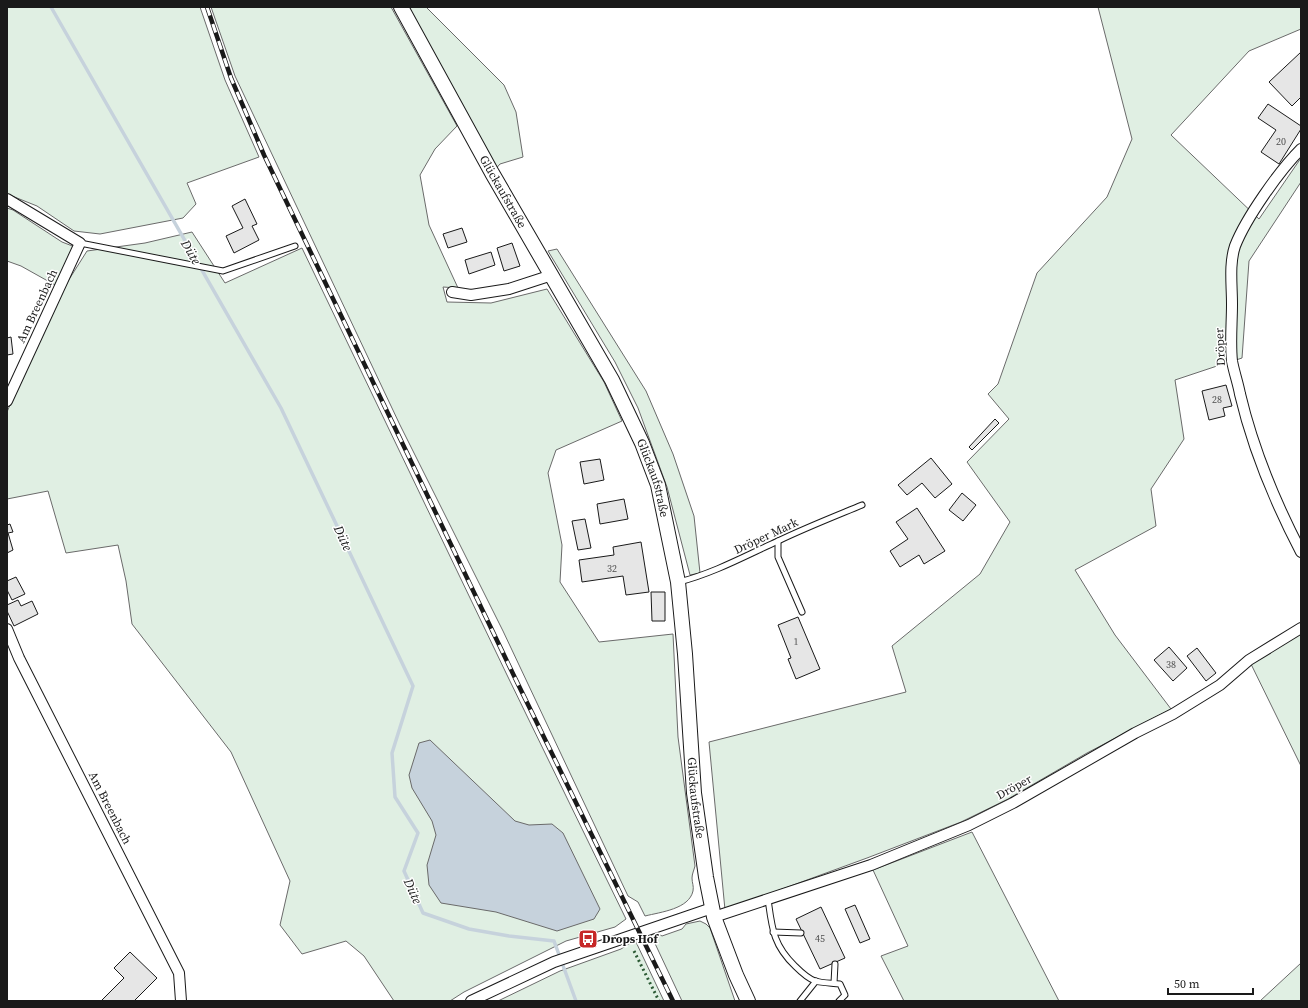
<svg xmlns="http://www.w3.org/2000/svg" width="1308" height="1008" font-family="'Source Serif 4',serif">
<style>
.green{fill:#e0efe3;stroke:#6a6a6a}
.water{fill:#c6d2dc;stroke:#6a6a6a}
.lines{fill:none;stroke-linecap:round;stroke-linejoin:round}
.stream{stroke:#c6d2dc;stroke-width:3.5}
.building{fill:#e6e6e6;stroke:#1a1a1a}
.lane-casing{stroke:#1a1a1a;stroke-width:7}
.street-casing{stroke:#1a1a1a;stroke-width:12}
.secondary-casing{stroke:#1a1a1a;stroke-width:16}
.lane{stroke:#fff;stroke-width:5}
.street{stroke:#fff;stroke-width:10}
.secondary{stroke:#fff;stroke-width:14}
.rail-casing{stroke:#1a1a1a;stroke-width:4.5}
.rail{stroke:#fff;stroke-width:3;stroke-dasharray:9;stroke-linecap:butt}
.hedge{stroke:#2b5a34;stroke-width:3;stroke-dasharray:2 3;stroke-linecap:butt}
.labels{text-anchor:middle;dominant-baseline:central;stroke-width:3;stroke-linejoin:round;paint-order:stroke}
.number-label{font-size:10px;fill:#4d4d4d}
.street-label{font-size:12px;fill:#1a1a1a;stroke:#fff}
.poi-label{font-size:12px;font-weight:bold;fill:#1a1a1a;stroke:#fff;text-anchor:start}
.water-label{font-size:13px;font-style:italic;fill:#1a1a1a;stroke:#fff}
</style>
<rect width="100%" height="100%" fill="#fff"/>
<g class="green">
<polygon points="7,7 200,7 225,80 259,157 187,183 196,204 183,218 100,234 74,231 37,206 7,194"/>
<path d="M211,7H391L457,126L435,149L420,175L429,225L458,288L443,287L447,302L491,303L547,289L604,382L622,421L556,450L548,473L562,545L560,582L599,642L673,634L678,737L695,866C694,870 692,874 692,878C692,883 694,886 693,891C689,909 661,912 645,916L638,902L628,896L503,631L400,425L235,76Z"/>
<polygon points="409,7 426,7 504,85 516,112 523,157 500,164 492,173"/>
<polygon points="1098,7 1301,7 1301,29 1249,51 1171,135 1259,219 1301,158 1301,182 1249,261 1242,358 1236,360 1233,240 1229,362 1175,380 1184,439 1151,489 1156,526 1075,570 1115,635 1171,709 1087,753 1008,799 961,822 867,858 725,910 709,742 906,692 892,646 980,574 1010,522 967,462 1009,419 988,394 998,384 1037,273 1107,197 1132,139"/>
<polygon points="7,208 13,210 62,242 75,247 55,285 21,266 7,261"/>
<polygon points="192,232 225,283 302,248 507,675 626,919 615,927 566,941 464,992 450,1001 394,1001 364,956 346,941 302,954 280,925 290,881 231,752 132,624 126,581 118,545 66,553 48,491 7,499 7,412 21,378 63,289 87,251 145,243"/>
<polygon points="557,249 646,391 673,454 694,516 700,573 690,575 667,487 638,408 615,362 548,251"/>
<polygon points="1301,628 1301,766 1249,660"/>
<polygon points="972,832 1059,1001 904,1001 881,956 908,946 873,870"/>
<polygon points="700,921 706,924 710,928 735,1001 682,1001 651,935 657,933 662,936 682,929 686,924"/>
<polygon points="635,940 664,1001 498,1001 560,971 621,949"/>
<polygon points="1301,963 1301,1001 1260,1001"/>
</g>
<polygon class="water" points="430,740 515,821 529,825 552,824 563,833 600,909 594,919 557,931 496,912 441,903 429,885 427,865 436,835 432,821 412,788 409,775 419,743"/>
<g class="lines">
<polyline class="stream" points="51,7 281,408 413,686 392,753 395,797 418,833 404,871 423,913 469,929 509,936 554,941 576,1001"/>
</g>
<g class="building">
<polygon points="1301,52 1301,97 1292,106 1269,82"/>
<polygon points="1268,104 1301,126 1301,129 1279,164 1261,152 1276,130 1258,118"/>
<polygon points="245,199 257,224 252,226 259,240 234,253 226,236 243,228 232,206"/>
<polygon points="462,228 467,242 448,248 443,234"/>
<polygon points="512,243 520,266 504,271 497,248"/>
<polygon points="491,252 495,265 469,274 465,260"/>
<polygon points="11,337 13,354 7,355 7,338"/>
<polygon points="1226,385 1232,406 1223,408 1225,416 1209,420 1202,391"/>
<polygon points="995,419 999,423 972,450 969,447"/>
<polygon points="931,458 952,484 935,498 922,483 907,495 898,485"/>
<polygon points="600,459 604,480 584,484 580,462"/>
<polygon points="962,493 976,505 963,521 949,510"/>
<polygon points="624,499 628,519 600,524 597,504"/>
<polygon points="917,508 945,551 924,564 919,555 900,567 890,551 908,539 896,522"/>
<polygon points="585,519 591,548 578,550 572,521"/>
<polygon points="10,524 13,532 8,533 13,550 7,553 7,525"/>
<polygon points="641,542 649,592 626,595 623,576 582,582 579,560 614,555 613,547"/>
<polygon points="16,577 25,594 12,600 7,590 7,581"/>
<polygon points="651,592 665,592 665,621 652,621"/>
<polygon points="18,600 21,606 32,601 38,614 14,626 7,611 7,605"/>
<polygon points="798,617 820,669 796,679 788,659 791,658 778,625"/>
<polygon points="1169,647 1187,668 1173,681 1154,660"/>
<polygon points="1197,648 1216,673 1206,681 1187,656"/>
<polygon points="855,905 870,939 860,943 845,909"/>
<polygon points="821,907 845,958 820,969 796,919"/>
<polygon points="130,952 157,978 134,1001 103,1001 102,1000 124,978 114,968"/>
</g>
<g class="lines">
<defs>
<g id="lane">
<polyline points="80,243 223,271 295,246"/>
<polyline points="778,541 778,557 802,612"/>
<path d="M679,582C714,573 745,556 778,541C805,528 833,517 862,505"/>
<path d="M768,899C772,928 773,945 795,966C801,972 807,978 815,981C822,983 832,983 840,984L845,995L839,1001"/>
<polyline points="773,932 801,933"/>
<polyline points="834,983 835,964"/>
<polyline points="800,1001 816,981"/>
</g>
<g id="street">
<path d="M1301,149C1279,171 1246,218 1235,246C1229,264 1232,285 1232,304C1232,323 1230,343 1232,361C1234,372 1238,383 1240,394C1253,449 1275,502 1301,552"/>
<polyline points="7,199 80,243 7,401"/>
<polyline points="452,292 471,295 509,289 552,275"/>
<polyline points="7,629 19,658 179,973 181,1001"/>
<polyline points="714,917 871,865 969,825 1013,803 1135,733 1173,714 1220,685 1249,660 1301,628"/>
<polyline points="471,1001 554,962 712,908"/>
</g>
<g id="secondary">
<path id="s1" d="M401,7L492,173L612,380L642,443L658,485L678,582L685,654L694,793L706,877L714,917L736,975L748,1001"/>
</g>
</defs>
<use href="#lane" class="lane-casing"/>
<use href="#street" class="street-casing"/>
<use href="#secondary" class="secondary-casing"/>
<use href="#lane" class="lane"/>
<use href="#street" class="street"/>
<use href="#secondary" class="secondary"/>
<defs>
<polyline id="rail" points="207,7 231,78 264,155 516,680 673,1001"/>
</defs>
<use href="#rail" class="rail-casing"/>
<use href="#rail" class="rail"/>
<polyline class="hedge" points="634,951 659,1001"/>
</g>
<defs>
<symbol id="bus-square" viewBox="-11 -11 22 22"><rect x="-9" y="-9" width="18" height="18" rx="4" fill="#c62828" stroke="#fff"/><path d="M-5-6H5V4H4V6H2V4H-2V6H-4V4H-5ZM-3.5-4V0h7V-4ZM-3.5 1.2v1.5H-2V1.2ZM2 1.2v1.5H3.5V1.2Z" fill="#fff"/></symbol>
</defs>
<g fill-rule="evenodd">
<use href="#bus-square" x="577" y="928" width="22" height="22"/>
</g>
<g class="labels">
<g class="number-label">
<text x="1281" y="141">20</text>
<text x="1217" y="399">28</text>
<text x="612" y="568">32</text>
<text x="796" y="641">1</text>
<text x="1171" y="664">38</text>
<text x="820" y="938">45</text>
</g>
<g class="street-label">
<text stroke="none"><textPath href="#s1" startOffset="211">Glückaufstraße</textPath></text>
<text transform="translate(37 306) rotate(-65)">Am Breenbach</text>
<text transform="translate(1220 347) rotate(-93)">Dröper</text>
<text stroke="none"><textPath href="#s1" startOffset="535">Glückaufstraße</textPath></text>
<text transform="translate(766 536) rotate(-25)">Dröper Mark</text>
<text transform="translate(1014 787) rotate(-29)">Dröper</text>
<text stroke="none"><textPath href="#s1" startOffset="859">Glückaufstraße</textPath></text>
<text transform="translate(110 808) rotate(63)">Am Breenbach</text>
</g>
<g class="poi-label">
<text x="602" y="939">Drops Hof</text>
</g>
<g class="water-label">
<text transform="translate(191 252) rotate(60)">Düte</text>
<text transform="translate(343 538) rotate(65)">Düte</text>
<text transform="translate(413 891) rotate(66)">Düte</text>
</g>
</g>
<rect width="1308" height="1008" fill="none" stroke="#1a1a1a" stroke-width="16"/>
<path d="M1168 988v6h85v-6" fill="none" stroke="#1a1a1a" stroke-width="2"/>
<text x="1174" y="988" font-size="12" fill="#1a1a1a" stroke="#ffffff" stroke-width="3" paint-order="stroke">50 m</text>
</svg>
